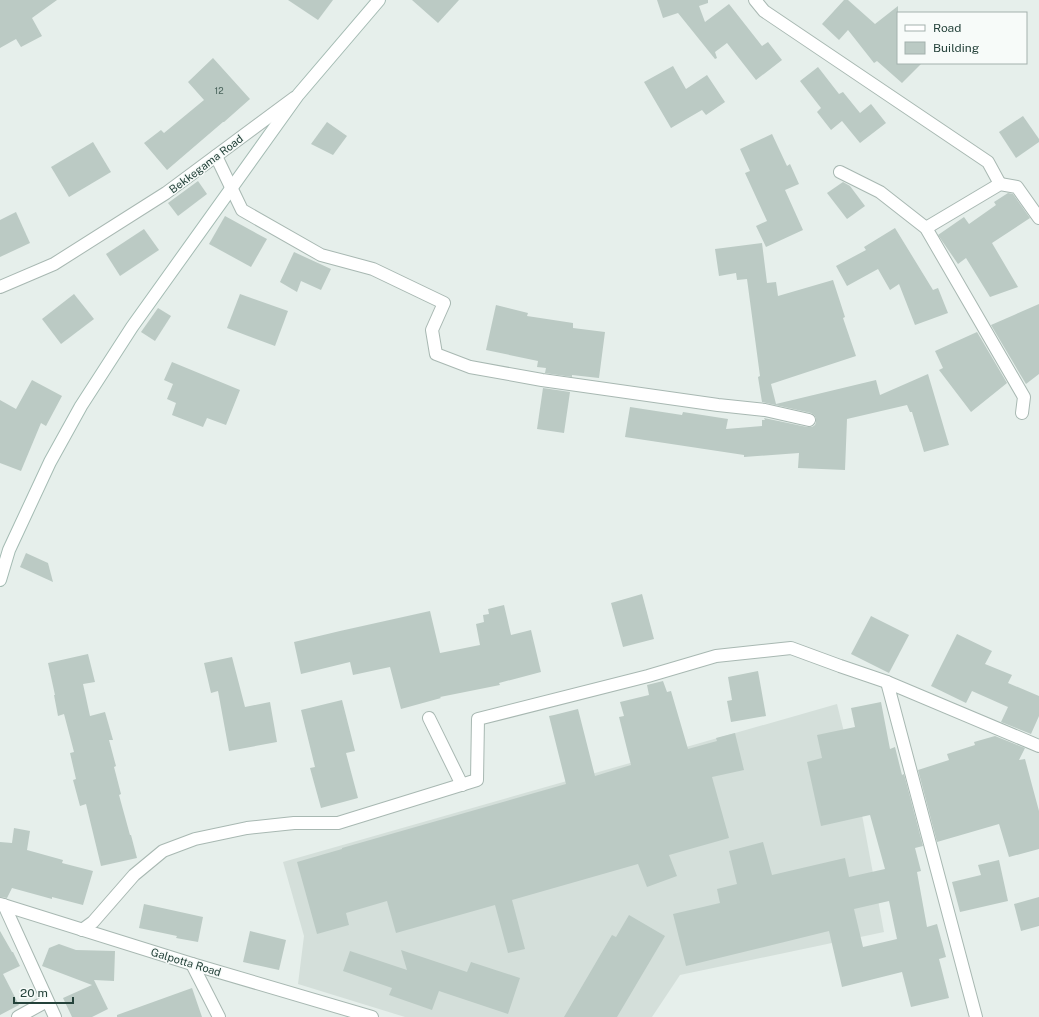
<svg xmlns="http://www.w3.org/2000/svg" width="1039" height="1017" font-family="'Public Sans',sans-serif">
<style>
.built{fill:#d4dfda}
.building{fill:#bbcac4;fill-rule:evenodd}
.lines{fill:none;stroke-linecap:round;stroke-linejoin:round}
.street-casing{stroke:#a8b8b2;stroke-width:14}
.secondary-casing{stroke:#a4bbb3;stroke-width:14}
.street{stroke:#fff;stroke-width:12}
.secondary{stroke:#fff;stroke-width:12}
.labels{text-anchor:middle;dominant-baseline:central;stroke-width:3;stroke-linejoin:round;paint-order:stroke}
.number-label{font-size:9px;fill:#4a645c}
.street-label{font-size:11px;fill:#24423a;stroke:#f7fbf9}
</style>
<rect width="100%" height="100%" fill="#e6efeb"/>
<polygon class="built" points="837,704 844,732 863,820 884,932 680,975 652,1017 405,1017 298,984 304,936 283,862"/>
<g class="building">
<polygon points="0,0 57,0 32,18 42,36 21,47 16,39 0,48"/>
<polygon points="288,0 333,0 318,20"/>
<polygon points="412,0 459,0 438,23"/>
<polygon points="657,0 708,0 708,3 699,6 705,22 729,4 762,46 768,42 782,60 756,80 727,43 715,52 717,58 715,59 678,13 663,18"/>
<polygon points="844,0 848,0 875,24 898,6 898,63 922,63 902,83 877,61 874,63 848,30 839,40 822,24"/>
<polygon points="213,58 250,99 224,122 223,122 167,170 144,143 161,130 164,133 204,100 188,82"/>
<polygon points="673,66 686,89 707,75 725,102 706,115 702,110 671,128 644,82"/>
<polygon points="818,67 839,94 843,92 860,113 871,104 886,123 860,143 842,121 831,130 817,112 821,108 800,81"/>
<polygon points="1023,116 1039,139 1039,142 1016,158 999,132"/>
<polygon points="327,122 347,136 333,155 311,144"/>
<polygon points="772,134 787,166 790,164 799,184 785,190 803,230 766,247 756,226 767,221 745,173 750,171 740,149"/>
<polygon points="93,142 111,172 69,197 51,167"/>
<polygon points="198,181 207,194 178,216 168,203"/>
<polygon points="843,182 850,186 865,206 847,219 827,193"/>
<polygon points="1008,193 1013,194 1030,218 992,243 1018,287 990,297 966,258 958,264 938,235 964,217 969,224 996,205 994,202"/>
<polygon points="16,212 30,243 0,257 0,220"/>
<polygon points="225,216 267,239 251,267 209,244"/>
<polygon points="895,228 933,290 938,288 948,313 915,325 899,284 890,290 878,269 847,286 836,266 866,250 864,247"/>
<polygon points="144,229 159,250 120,276 106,254"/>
<polygon points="762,243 767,283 776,282 778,296 833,280 845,317 843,318 856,356 771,384 776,404 876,380 880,395 928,374 949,445 924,452 912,412 910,412 907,405 847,419 845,470 798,468 799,453 744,457 744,455 625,437 630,407 682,415 683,412 728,419 726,429 762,426 762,420 765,420 764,418 807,427 812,427 815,425 816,422 816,418 814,415 811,413 762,402 758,377 760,376 747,279 737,280 736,273 719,276 715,249"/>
<polygon points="294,252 331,269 321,290 301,281 297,292 280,282"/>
<polygon points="74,294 94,319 61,344 42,319"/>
<polygon points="240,294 288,311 275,346 227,328"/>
<polygon points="1039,304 1039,374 1026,384 991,325"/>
<polygon points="496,305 528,313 527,316 573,323 573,328 605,332 599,378 572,375 572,377 545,373 546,368 537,367 538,361 486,350"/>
<polygon points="158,308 171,316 155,341 141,332"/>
<polygon points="977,332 1007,383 971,412 939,370 943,368 935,351"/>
<polygon points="172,362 240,390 226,425 207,418 203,427 172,415 176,403 167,399 173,384 164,380"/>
<polygon points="32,380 62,396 46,426 41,423 21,471 0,463 0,400 16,409"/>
<polygon points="543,388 570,392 564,433 537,429"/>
<polygon points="26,553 48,563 53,582 20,567"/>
<polygon points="642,594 654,639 623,647 611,603"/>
<polygon points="504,605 511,635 531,630 541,672 499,683 500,685 440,697 441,698 401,709 390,667 353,675 350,662 301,674 294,642 340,631 430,611 440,653 480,645 476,624 484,622 483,615 489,614 488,609"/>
<polygon points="871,616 909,635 889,673 851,654"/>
<polygon points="957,634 992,651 985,664 1012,675 1008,683 1039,696 1039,716 1031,734 1001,722 1008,707 972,691 966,703 931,686"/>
<polygon points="88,654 95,682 83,684 90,716 105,712 113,740 109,740 116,766 114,767 121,794 119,795 130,835 131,835 137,858 101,866 86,804 80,806 73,780 76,779 70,753 74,752 64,714 58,716 54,695 55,695 48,663"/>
<polygon points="232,657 245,707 270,702 277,742 229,751 218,691 211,693 204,663"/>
<polygon points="758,671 766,716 731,722 727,701 732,700 728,677"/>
<polygon points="663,681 667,692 671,691 688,749 717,741 716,738 735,733 744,770 712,777 729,838 669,855 677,876 647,887 638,864 512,900 525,949 508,953 495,905 396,933 387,901 346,913 349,925 317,934 297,862 342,849 342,848 566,784 549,716 554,715 578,709 595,776 631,765 619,717 624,716 620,702 649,695 647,685"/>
<polygon points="342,700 355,751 346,753 358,798 321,808 310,768 315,767 301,710"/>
<path d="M881,702L890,749L895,747L902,775L904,774L923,846L915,848L921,871L917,872L927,927L937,924L946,957L939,959L949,998L911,1007L902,972L842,987L829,931L686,966L673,914L720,903L717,889L737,884L729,851L763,842L772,875L845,858L849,877L885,869L870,815L821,826L807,762L822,758L817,735L855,727L851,708ZM889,901L897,939L863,947L854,909Z"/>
<polygon points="995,736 1025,748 1019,760 1025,759 1039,811 1039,849 1009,857 999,824 937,842 918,770 949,760 947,754 975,745 974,742"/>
<polygon points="14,828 30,831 27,850 63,860 62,863 93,871 83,905 52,897 52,899 12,888 7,898 0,897 0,842 12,843"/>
<polygon points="999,860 1008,901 960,912 952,882 981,875 978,865"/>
<polygon points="1039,897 1039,926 1021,931 1014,904"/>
<polygon points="144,904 203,917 198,942 176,938 177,936 139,928"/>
<polygon points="629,915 665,936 617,1017 564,1017 612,935 616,937"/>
<polygon points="0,931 12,952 13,952 20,966 3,974 19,1005 0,1015"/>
<polygon points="250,931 286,940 279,970 243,962"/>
<polygon points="59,944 76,950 115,951 114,981 94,980 108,1009 92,1017 72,1017 63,998 92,985 42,966 49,948"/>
<polygon points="401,950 467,972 471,962 520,978 508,1014 439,991 432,1010 389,995 392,988 343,971 350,951 407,970"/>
<polygon points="192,988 202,1017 117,1017 117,1015"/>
</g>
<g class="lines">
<defs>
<g id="street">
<polyline points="755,0 764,11 988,162 1000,184"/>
<polyline points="216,156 242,210 321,255 373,269 444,303 432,330 436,354 470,367 542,380 718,405 765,410 809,420"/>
<polyline points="840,172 880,192 926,228 1024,397 1022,413"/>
<polyline points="926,228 1000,184 1017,187 1039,218"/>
<polyline points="0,287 54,264 166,193 294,98"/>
<polyline points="429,718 462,785"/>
<polyline points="0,904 192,964 372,1017"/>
<polyline points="4,905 55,1017"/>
<polyline points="82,930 93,922 134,875 163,851 195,839 247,828 294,823 338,823 477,780 478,719 648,676 716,656 791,648 840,666 887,682"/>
<polyline points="192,964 219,1017"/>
<polyline points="18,1017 47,1001"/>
<polyline points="976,1017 887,682 1039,746"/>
</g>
<polyline id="secondary" points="0,580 9,550 50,462 81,406 132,327 298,95 379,0"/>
</defs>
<use href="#street" class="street-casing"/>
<use href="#secondary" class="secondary-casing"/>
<use href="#street" class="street"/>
<use href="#secondary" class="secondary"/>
</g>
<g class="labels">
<g class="number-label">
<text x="219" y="90">12</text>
</g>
<g class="street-label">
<text transform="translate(206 164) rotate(-37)">Bekkegama Road</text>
<text transform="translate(186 962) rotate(17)">Galpotta Road</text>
</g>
</g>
<rect x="897" y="12" width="130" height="52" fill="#f7fbf9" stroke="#a3b1ad"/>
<rect x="905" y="25" width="20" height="6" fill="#ffffff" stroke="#a3b1ad"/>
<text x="933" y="32" font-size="12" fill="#24423a">Road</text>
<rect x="905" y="42" width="20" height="12" fill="#bbcac4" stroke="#a3b1ad"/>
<text x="933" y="52" font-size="12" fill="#24423a">Building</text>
<path d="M14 997v6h59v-6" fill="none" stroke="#24423a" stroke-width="2"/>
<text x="20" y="997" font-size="12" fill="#24423a" stroke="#f7fbf9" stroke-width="3" paint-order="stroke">20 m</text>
</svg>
